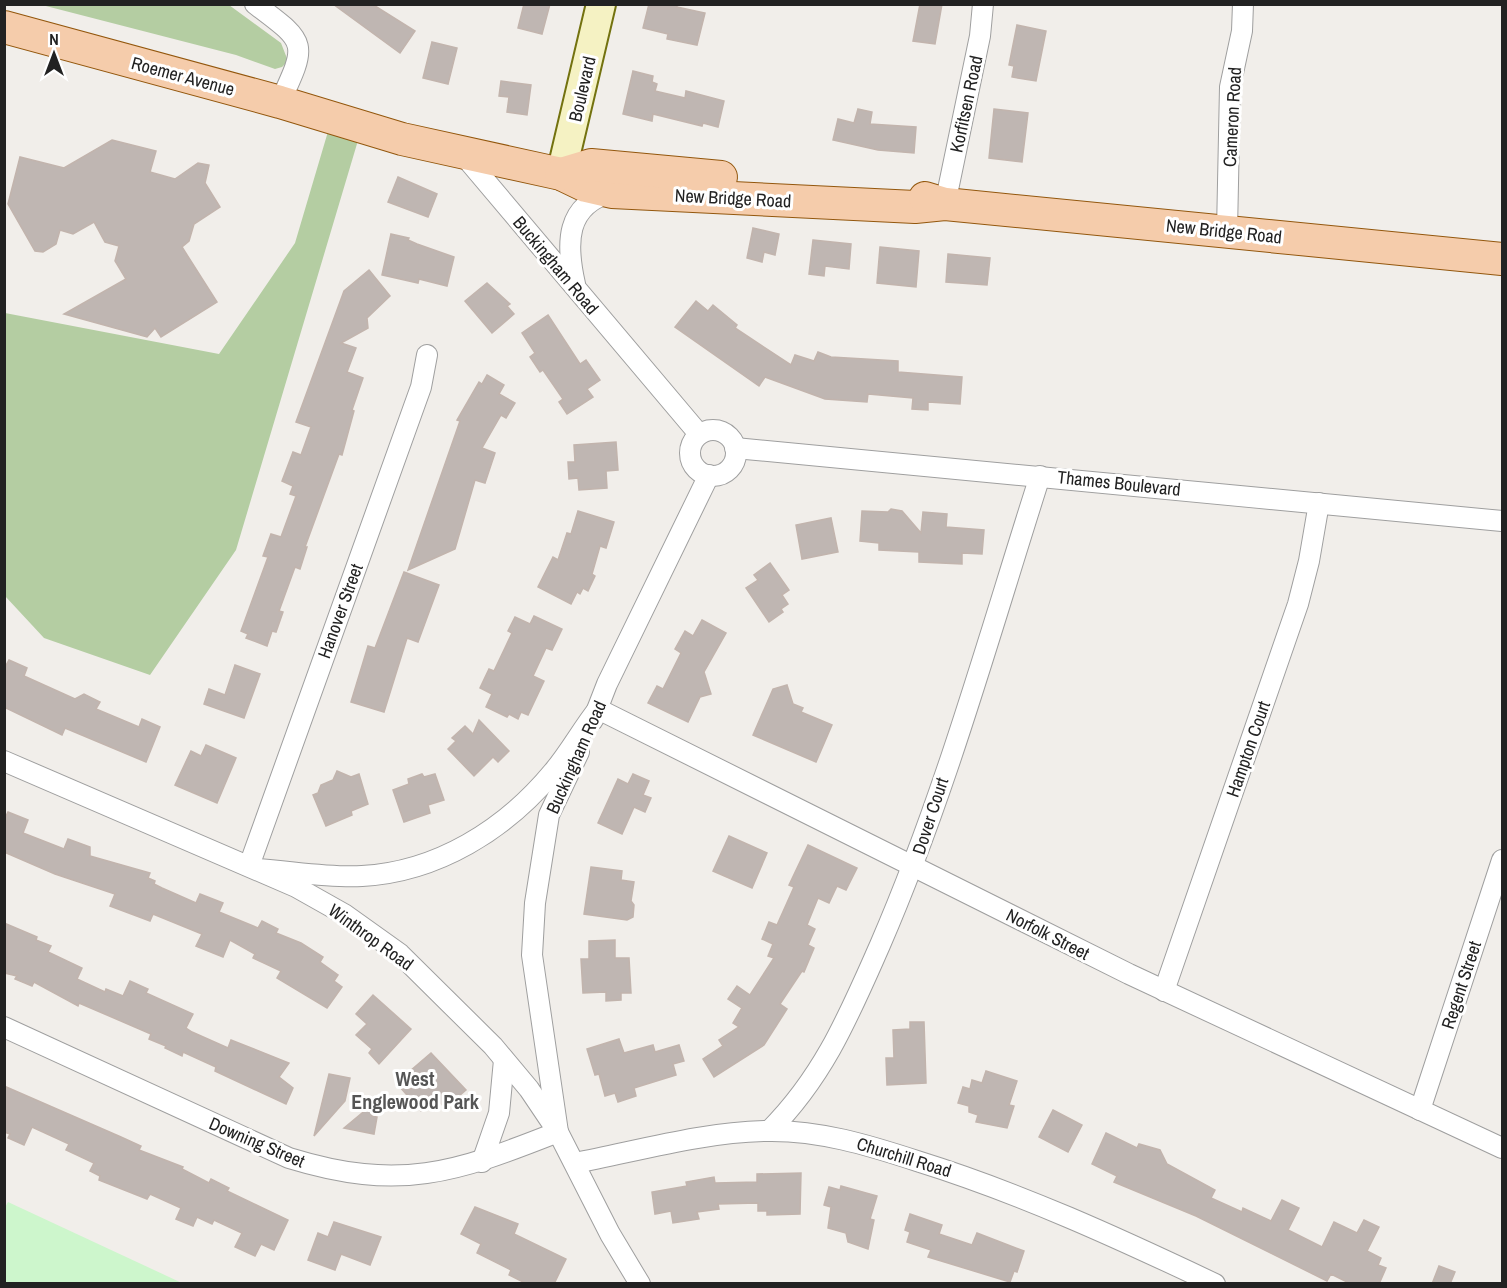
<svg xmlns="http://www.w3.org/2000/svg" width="1507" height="1288" font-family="'Archivo Narrow',sans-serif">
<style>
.forest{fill:#b4cda2}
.park{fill:#cdf6cc}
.building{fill:#bfb6b2;stroke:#c2b4ad;stroke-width:1.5}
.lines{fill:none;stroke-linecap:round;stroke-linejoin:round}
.street-casing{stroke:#9f9f9f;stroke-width:22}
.secondary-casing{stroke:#73720f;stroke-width:32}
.primary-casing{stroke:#93570d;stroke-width:34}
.street{stroke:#fff;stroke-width:20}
.secondary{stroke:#f5f2c3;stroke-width:28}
.primary{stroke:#f5ccab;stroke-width:32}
.labels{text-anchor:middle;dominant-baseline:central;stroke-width:6;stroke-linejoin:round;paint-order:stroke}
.street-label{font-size:18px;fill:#222;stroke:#fff}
.neighbourhood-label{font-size:20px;font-weight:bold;fill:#555;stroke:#fff}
</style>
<rect width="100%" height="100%" fill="#f1eeea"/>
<g class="forest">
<polygon points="42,5 229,5 281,43 288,61 282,67 275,69 236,55"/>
<polygon points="332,118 362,127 236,550 150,675 44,638 5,596 5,313 219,354 295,243"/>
</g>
<polygon class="park" points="8,1202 182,1283 5,1283 4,1209"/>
<g class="building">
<polygon points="333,4 372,4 415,31 400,53"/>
<polygon points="524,4 550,4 542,34 518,28"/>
<polygon points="649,4 677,4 677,7 705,13 697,45 667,39 668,34 643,28"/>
<polygon points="920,4 942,4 935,44 913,41"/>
<polygon points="1017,25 1046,31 1036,81 1012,77 1014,66 1009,65"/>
<polygon points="432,42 457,48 448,84 423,78"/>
<polygon points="633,71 653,76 652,82 657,84 655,91 685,98 686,91 724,101 718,127 703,123 702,126 653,114 652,121 623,114"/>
<polygon points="501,81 531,85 527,115 507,112 509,97 499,96"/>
<polygon points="858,109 872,112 870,124 916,127 914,153 878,150 833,140 838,119 854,123"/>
<polygon points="994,109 1028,113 1022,162 989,158"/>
<polygon points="112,140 156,151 150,172 175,179 198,163 209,165 205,183 220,207 194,224 189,241 182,247 217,302 161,337 155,328 147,337 64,314 126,279 115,261 119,246 105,242 94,222 73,234 60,230 56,244 43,252 35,251 8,204 20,157 64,168"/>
<polygon points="398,177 437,194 428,217 388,202"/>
<polygon points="753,228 779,234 775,255 764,252 762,262 747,258"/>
<polygon points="391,234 409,238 408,240 417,244 454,257 447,286 419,279 418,283 382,275"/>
<polygon points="813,240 851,244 849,269 825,266 824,276 809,274"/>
<polygon points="880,247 919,251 916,287 877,283"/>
<polygon points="948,254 990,258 987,285 946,282"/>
<polygon points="369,270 390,296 367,318 368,328 341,343 356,348 347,372 363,378 352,410 354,411 342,455 339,454 305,547 307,547 300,569 295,567 279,611 283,612 276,632 272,631 267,646 246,638 248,634 241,631 268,557 263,556 271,534 281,537 296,496 290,494 293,486 282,481 293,452 301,455 311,427 296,422 344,291"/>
<polygon points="487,283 510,304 507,306 514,314 492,333 465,301"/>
<polygon points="696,301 708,311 713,305 737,325 735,328 791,365 795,355 814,361 818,352 831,357 898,361 898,372 962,377 960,404 928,402 928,410 912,409 913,398 868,394 867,402 825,399 765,377 759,386 675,327"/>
<polygon points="548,315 580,364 586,360 600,380 587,389 593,397 567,414 559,402 563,399 543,370 540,372 530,357 535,353 522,333"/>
<polygon points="487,375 504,385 499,394 515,403 506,418 501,415 482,448 495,453 485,483 475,480 455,549 408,570 460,421 457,420 479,382 482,384"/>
<polygon points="616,442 618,470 606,471 607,488 579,490 578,478 569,479 568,462 575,462 574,445"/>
<polygon points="891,509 902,511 921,533 923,512 947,514 946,527 984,530 982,554 962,553 962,564 919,562 919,552 879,550 879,543 860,541 862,511 888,512"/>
<polygon points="578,511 614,522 606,548 600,546 592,574 595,576 588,591 583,588 580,594 577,592 571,604 538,587 553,557 558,560 567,533 571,534"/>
<polygon points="831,518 838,552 802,559 796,525"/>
<polygon points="770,563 789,590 782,595 788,604 781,609 783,612 769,622 746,588 758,580 754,575"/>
<polygon points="404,572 439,585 418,642 407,638 384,712 351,702 368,646 375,648"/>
<polygon points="534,616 562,629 552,650 546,648 533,676 544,681 528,715 521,712 518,719 509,714 507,717 486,707 492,694 480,688 489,669 494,671 512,633 508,631 515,617 530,624"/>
<polygon points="702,620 726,633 704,672 711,694 700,697 688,722 648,703 657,686 663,689 681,653 675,649 685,631 693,636"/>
<polygon points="9,660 27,668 24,676 75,699 84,694 100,702 96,709 139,727 142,719 160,727 146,762 65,728 62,735 4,707 4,669"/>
<polygon points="235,665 260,674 244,718 204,704 209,689 225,695"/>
<polygon points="787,685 793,704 803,708 801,712 832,725 816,762 753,735 773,689"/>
<polygon points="479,720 509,751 498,762 493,757 474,776 448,749 456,741 452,738 465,726 473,734"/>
<polygon points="206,745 236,758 217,803 175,785 191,751 201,756"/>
<polygon points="337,771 351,777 359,774 368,804 351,811 352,815 326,826 313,795 318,793 321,785 333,780"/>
<polygon points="422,774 424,777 435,774 444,800 428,805 430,813 404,822 393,790 409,784 408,779"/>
<polygon points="633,774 649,781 643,795 651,798 645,812 634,807 622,834 598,823 618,779 628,784"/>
<polygon points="8,812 28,820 23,833 64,849 68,839 90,847 90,856 150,873 148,878 155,881 154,884 162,888 196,903 200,894 223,903 219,912 258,928 262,921 278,929 276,933 301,943 323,957 320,962 338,975 334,981 342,987 327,1008 277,978 281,971 253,958 255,954 230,940 223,957 196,946 202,934 153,914 150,921 110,906 115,894 55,874 4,852 4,820"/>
<polygon points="729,836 767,853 752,888 713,871"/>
<polygon points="808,845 857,868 846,890 837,886 829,903 818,898 807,925 815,929 808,945 814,948 804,972 802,971 780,1004 787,1009 764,1045 714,1077 703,1059 723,1046 719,1040 739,1027 733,1023 742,1008 728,999 737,986 750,995 774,958 768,956 773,944 762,939 769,922 777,925 794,887 789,885"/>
<polygon points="591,867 622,871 621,880 634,882 631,901 634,905 633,917 627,920 584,914"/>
<polygon points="4,923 37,937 36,940 51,946 48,952 82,968 77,979 105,992 106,989 123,996 130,981 148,989 146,993 193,1014 186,1028 192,1032 228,1048 231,1040 289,1063 279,1077 293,1088 286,1104 215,1071 216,1067 183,1052 182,1056 165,1048 166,1046 149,1039 151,1034 79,1003 78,1006 34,982 32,986 15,979 17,976 4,973"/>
<polygon points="615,940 615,958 629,958 631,993 621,993 621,1000 606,1001 606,992 583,993 581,959 589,959 589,941"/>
<polygon points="373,995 411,1029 379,1064 369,1053 372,1049 356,1035 367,1024 356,1014"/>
<polygon points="910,1022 924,1022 926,1083 887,1085 886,1058 894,1058 893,1030 910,1029"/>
<polygon points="619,1039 624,1053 653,1045 655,1052 679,1045 684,1061 673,1064 676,1075 634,1088 636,1096 618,1102 615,1093 605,1096 599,1074 595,1075 587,1049"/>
<polygon points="431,1053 466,1090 445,1108 436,1098 421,1111 400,1087 411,1089 419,1082 410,1071"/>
<polygon points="986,1071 1017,1081 1009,1105 1014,1106 1007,1128 976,1122 978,1115 969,1112 969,1106 958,1103 963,1087 970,1089 972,1080 982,1083"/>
<polygon points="329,1074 350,1078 345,1101 314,1136"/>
<polygon points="4,1086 121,1137 141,1146 139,1150 183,1167 182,1169 209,1183 211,1179 229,1188 227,1191 288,1220 274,1250 261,1244 255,1256 235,1247 242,1233 214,1220 212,1224 197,1217 193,1226 176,1219 181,1208 150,1194 147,1199 99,1180 100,1176 90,1171 94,1163 66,1150 69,1144 32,1127 24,1145 8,1138 10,1134 4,1132"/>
<polygon points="374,1103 372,1116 377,1117 374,1134 344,1128"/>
<polygon points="1053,1110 1082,1125 1068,1152 1039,1137"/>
<polygon points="1106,1133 1137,1148 1139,1144 1160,1150 1167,1164 1215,1190 1211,1198 1242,1212 1243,1208 1271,1221 1282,1200 1299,1208 1288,1230 1322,1247 1334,1222 1357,1233 1364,1220 1379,1227 1367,1251 1381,1258 1378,1265 1386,1268 1379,1284 1351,1284 1331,1274 1327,1281 1196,1216 1114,1182 1117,1176 1092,1164"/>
<polygon points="801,1173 800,1214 767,1215 767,1211 758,1211 758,1203 718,1204 719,1209 697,1212 699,1219 673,1223 671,1211 655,1214 652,1192 687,1186 686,1182 714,1177 715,1183 757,1182 757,1174"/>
<polygon points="841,1186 877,1196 870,1219 874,1220 868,1249 848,1242 846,1233 828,1228 831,1207 824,1205 829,1187 840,1190"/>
<polygon points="475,1207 518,1224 514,1234 566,1259 554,1284 527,1284 509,1275 511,1270 477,1253 481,1244 461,1234"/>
<polygon points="910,1214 942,1225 939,1234 972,1245 977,1233 1024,1251 1017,1272 1014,1271 1010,1282 928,1257 931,1250 907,1242 910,1232 905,1230"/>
<polygon points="334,1222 381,1237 370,1265 341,1254 335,1270 308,1260 318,1233 328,1237"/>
<polygon points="1439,1266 1455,1272 1450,1284 1432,1284"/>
</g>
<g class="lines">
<defs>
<g id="street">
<path d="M255,4C307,43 308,42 280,102"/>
<polyline points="461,152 699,434"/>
<polyline points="945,204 980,36 983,4"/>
<polyline points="1227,231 1230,87 1242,31 1243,4"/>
<path d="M575,284C566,244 565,205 612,192"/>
<circle cx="713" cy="453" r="23"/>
<polyline points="735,448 1502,521"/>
<polyline points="593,720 607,684 709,475"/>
<polyline points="4,761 296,887 344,914 400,954 493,1046 529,1089 558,1132 610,1234 640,1284"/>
<polyline points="249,866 421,387 427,355"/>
<path d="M257,869C291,871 327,878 362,876C437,872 505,830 553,772C570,752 582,729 598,709L1129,974L1502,1148"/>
<polyline points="1164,991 1298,604 1309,561 1319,503"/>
<path d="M4,1027L289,1158C400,1192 454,1173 558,1132L532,955L535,903L549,815L579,752"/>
<polyline points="1420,1110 1502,860"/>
<path d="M769,1131C824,1076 849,1015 880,945C946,793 990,632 1040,476"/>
<polyline points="482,1162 499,1113 504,1060"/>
<path d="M575,1163C638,1151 703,1132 767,1131C819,1130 868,1145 917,1161C1020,1193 1118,1238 1215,1284"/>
</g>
<polyline id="secondary" points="561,174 601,4"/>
<g id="primary">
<polyline points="4,27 280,102 402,139 561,174 586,186 612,192 915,207 945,204"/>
<polyline points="561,174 591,165 721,177"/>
<polyline points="925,198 945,204 1502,259"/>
</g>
</defs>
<use href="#street" class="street-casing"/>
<use href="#secondary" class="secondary-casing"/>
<use href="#primary" class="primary-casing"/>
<use href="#street" class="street"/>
<use href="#secondary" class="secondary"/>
<use href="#primary" class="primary"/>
</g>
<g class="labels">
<g class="street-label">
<text transform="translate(183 76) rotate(15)">Roemer Avenue</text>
<text transform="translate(582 89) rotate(-77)">Boulevard</text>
<text transform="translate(966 104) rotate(-78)">Korfitsen Road</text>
<text transform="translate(1232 117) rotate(-87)">Cameron Road</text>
<text transform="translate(733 198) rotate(3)">New Bridge Road</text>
<text transform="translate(1224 231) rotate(6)">New Bridge Road</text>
<text transform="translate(556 265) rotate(50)">Buckingham Road</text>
<text transform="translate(1119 483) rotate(6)">Thames Boulevard</text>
<text transform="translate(340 611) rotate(-70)">Hanover Street</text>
<text transform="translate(1248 749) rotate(-71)">Hampton Court</text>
<text transform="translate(576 757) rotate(-66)">Buckingham Road</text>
<text transform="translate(930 816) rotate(-72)">Dover Court</text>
<text transform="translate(1048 934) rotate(27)">Norfolk Street</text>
<text transform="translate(371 937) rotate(36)">Winthrop Road</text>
<text transform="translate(1461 985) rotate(-72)">Regent Street</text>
<text transform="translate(257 1142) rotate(23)">Downing Street</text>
<text transform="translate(904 1157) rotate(17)">Churchill Road</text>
</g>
<g class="neighbourhood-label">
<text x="415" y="1078">West<tspan x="415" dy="23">Englewood Park</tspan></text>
</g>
</g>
<rect width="1507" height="1288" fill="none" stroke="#222222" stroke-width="12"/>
<g transform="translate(54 54)" stroke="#ffffff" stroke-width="4.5" paint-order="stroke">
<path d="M0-4.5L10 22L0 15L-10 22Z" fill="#222222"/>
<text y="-9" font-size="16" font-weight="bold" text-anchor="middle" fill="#222222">N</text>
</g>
</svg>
